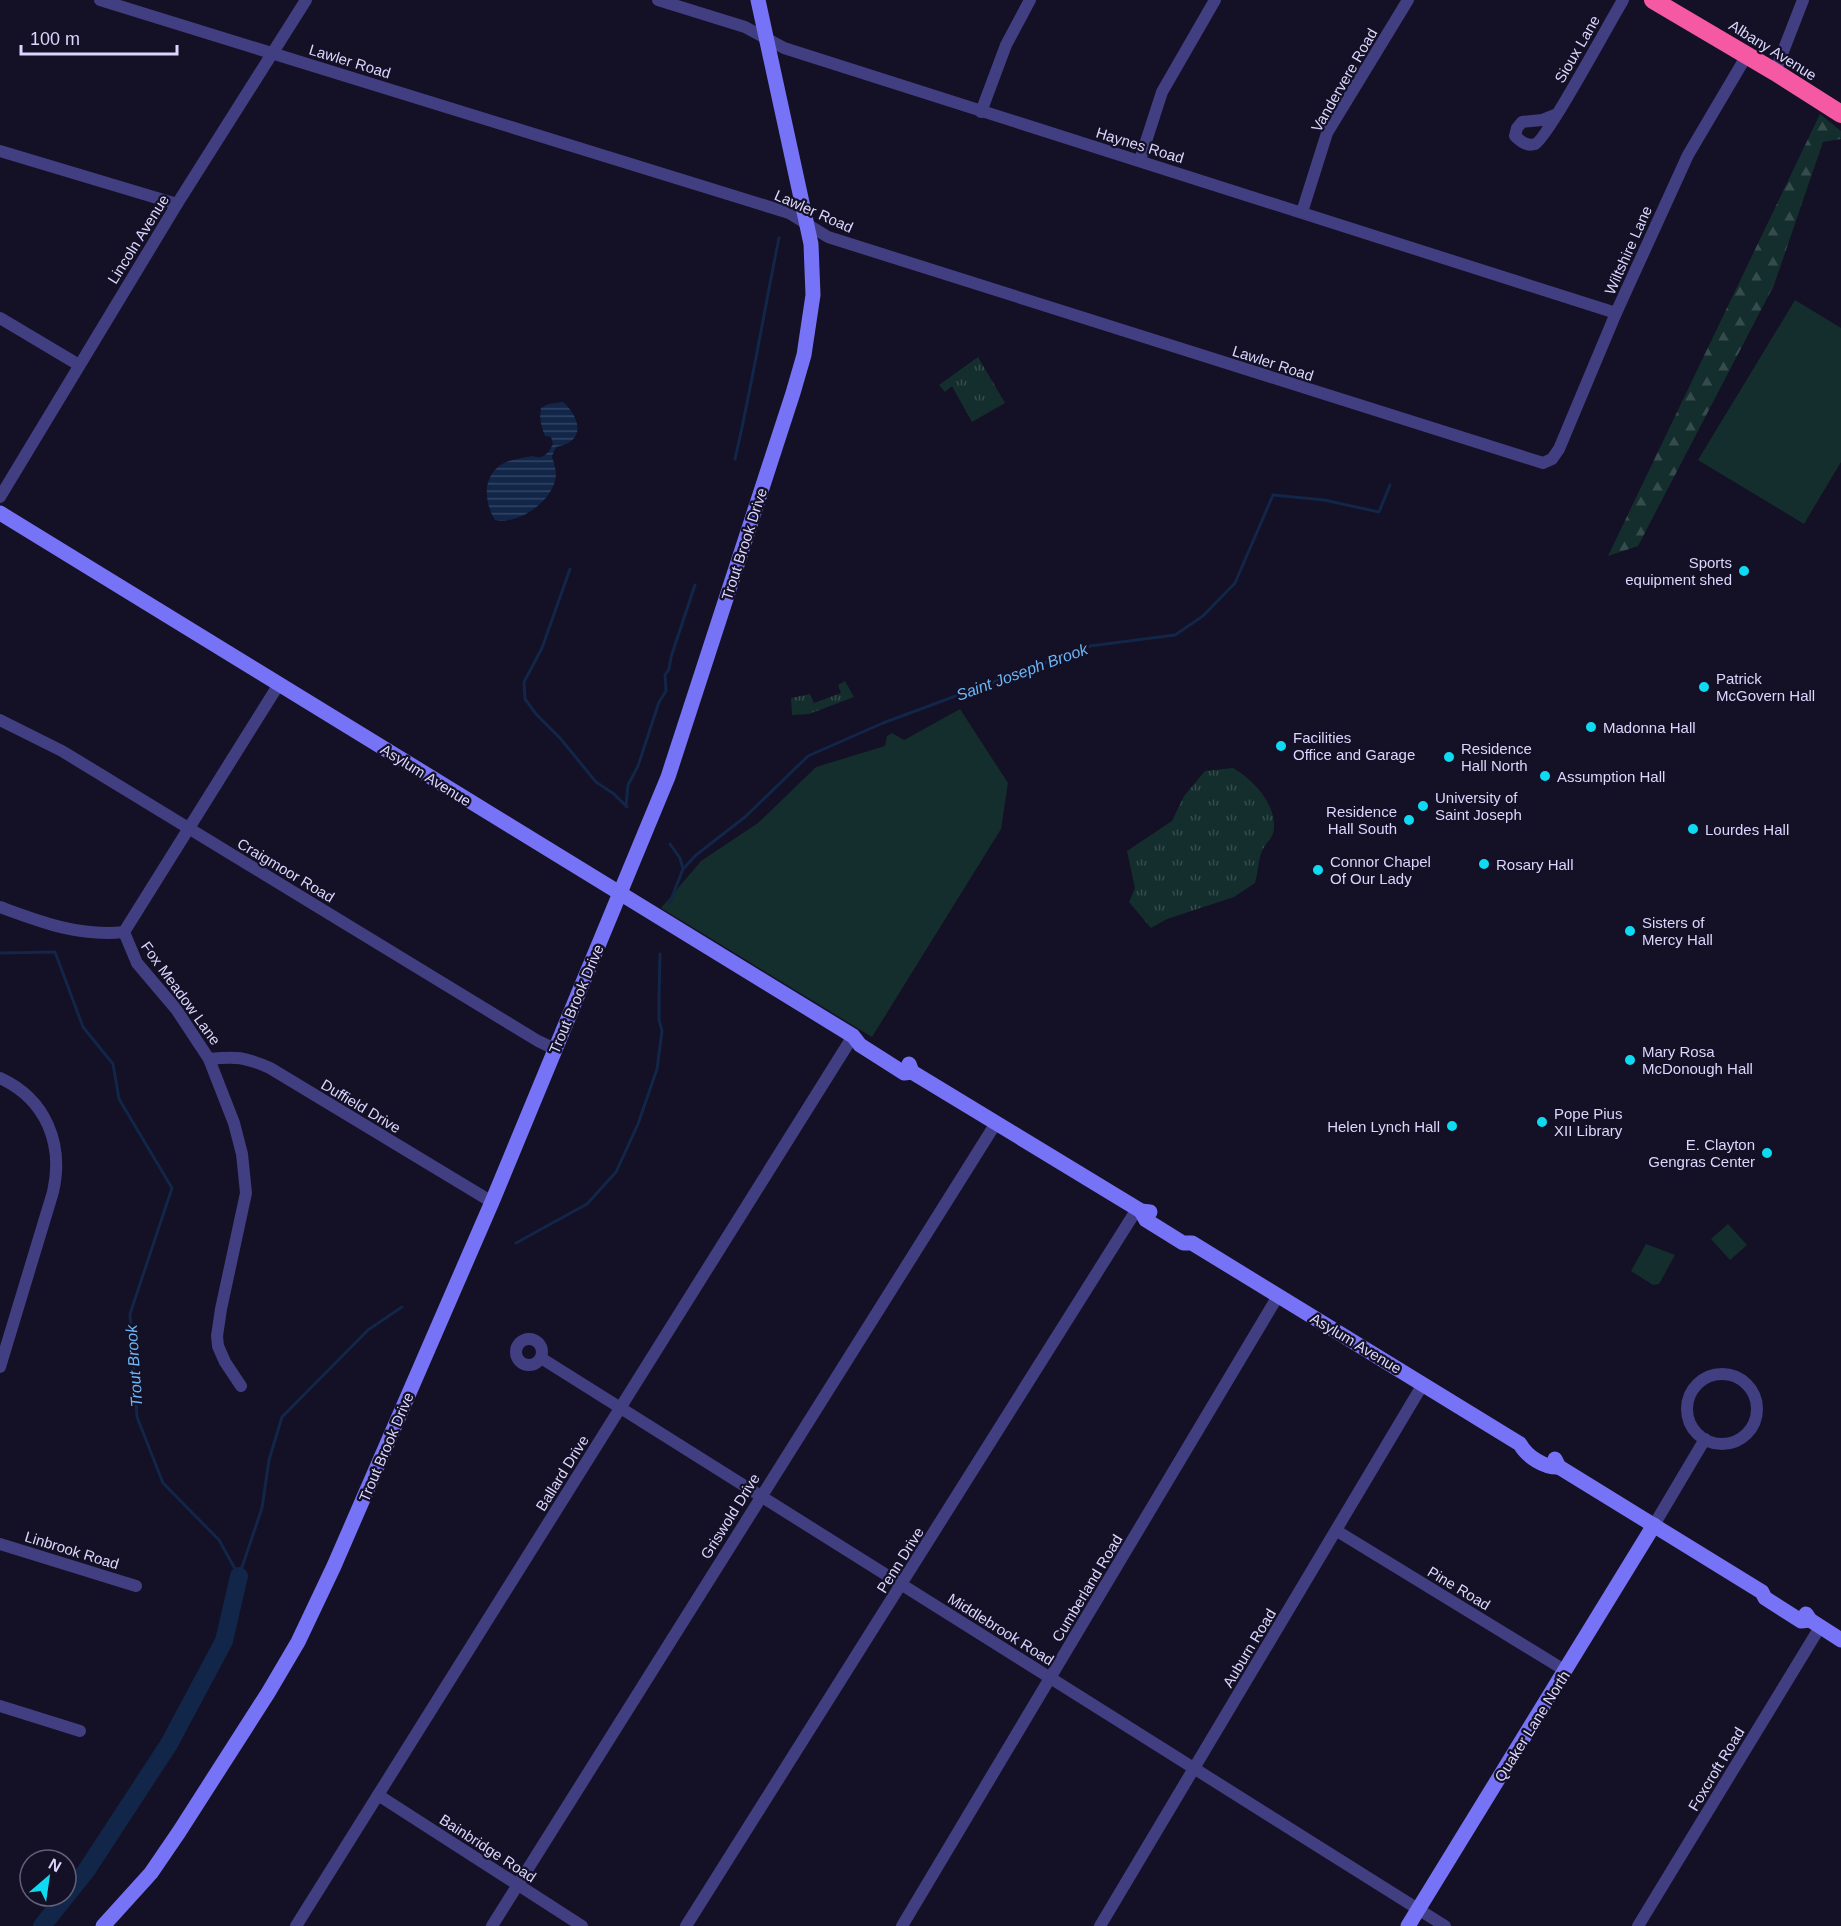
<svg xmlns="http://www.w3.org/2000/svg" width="1841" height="1926" font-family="Arial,sans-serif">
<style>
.grass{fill:url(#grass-tufts)}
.forest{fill:url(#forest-firs)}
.garden{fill:#142e2d}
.water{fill:url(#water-rules)}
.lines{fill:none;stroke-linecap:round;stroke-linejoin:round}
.stream{stroke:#112648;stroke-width:3}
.river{stroke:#112648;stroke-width:18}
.street{stroke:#413e81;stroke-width:12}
.secondary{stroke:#7673f7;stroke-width:15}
.highway{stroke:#f559a4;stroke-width:18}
.poi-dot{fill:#0edaf1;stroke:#141025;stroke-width:2}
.labels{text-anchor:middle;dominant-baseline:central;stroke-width:4.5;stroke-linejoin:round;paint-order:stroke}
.street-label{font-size:15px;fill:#dbd6fd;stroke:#141025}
.poi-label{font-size:15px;fill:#dbd6fd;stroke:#141025;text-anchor:start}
.water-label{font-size:16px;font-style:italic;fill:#6bb6f6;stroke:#141025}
</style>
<defs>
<pattern id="grass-tufts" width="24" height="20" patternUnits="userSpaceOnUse" patternTransform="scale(1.5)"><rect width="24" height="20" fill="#142e2d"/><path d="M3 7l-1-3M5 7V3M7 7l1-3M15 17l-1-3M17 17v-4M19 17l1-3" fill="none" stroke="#364c4c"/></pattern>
<pattern id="forest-firs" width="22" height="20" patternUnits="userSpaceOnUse" patternTransform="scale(1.5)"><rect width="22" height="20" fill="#142e2d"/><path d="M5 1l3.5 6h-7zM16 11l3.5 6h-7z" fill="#364c4c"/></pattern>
<pattern id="water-rules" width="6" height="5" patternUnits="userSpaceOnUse" patternTransform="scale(1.5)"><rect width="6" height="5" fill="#112648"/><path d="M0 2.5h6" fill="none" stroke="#334563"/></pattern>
</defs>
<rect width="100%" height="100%" fill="#141025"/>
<g class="grass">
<polygon points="978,357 1005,403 972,422 952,386 945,392 939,385"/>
<polygon points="845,681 854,697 809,714 792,715 791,698 810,694 814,703 841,693 838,685"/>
<path d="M1233,768C1252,779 1275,802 1274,827C1274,838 1266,842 1262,851C1258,861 1258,873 1255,883L1234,897L1167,919L1151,928L1129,902L1135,888L1127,851L1172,821L1184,796L1205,771Z"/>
</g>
<polygon class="forest" points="1820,114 1841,131 1841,139 1823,142 1774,285 1638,546 1608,556"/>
<g class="garden">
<polygon points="1795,300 1841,328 1841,462 1804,524 1698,460"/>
<polygon points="960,709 1008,783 1001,829 872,1037 661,908 701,861 758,823 816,767 885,746 887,736 892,733 904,740"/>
<polygon points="1728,1224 1747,1245 1730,1260 1711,1239"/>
<polygon points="1646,1244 1675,1255 1659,1284 1653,1285 1631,1271"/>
</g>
<path class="water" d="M563,402C581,418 586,442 556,447L552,456C553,461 556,469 556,475C554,501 519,525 495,520C482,499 483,470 509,461C516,459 525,457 532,456C535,456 538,458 541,457C548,455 550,449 553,444L551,437L545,436C541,426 539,419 541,408L548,404Z"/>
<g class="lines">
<g class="stream">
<path d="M735,459C752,386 764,311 779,238"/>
<polyline points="570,569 542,648 524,682 525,699 536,714 560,738 596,782 614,794 627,807"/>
<polyline points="626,806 628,785 638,766 659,702 666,691 665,675 669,669 671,657 695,585"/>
<polyline points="670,844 680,858 683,869"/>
<polyline points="670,902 683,869 696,855 745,817 808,756 883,723 1090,646 1175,635 1203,616 1235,583 1273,495 1324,500 1379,512 1390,485"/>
<polyline points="0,953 55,952 83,1027 113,1064 119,1099 172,1188 130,1314 137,1417 163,1483 219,1540 239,1576"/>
<polyline points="516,1243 587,1204 616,1172 638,1124 657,1069 662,1031 659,1020 659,997 660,954"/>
<polyline points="239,1576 262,1508 269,1460 282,1417 368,1330 402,1307"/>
</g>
<polyline class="river" points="42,1926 86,1871 169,1744 224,1641 239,1576"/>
<g class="street">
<polyline points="100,0 789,213 828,237 1543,463 1552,459 1559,449 1616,313 1688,155 1747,55"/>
<polyline points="658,0 745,27 784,48 1616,313"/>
<polyline points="1775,72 1803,0"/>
<polyline points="981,112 1006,45 1030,0"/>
<path d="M1557,114L1542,120L1522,122L1517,128L1515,136C1520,141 1527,147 1535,144C1545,141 1605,31 1615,14L1623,0"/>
<polyline points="0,151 177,204"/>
<polyline points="1140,160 1162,92 1215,0"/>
<polyline points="1302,212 1327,133 1408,0"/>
<polyline points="0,318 79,365"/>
<polyline points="0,497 177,204 306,0"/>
<polyline points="0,720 62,751 538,1041 555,1049"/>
<path d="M0,907C41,922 79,937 124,932"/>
<polyline points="124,932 137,963 176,1009 209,1059 234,1123 242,1154 246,1193 221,1309 217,1336 218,1346 225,1362 241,1386"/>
<polyline points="124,932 279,684"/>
<path d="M209,1059C236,1056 245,1057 270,1068L492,1202"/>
<path d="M0,1078C46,1099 64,1144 53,1192L0,1367"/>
<circle cx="529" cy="1352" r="13"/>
<polyline points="541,1358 1445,1926"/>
<circle cx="1722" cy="1409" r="35"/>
<polyline points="1654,1525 1705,1439"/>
<polyline points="1337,1531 1566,1671"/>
<polyline points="0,1544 136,1586"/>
<polyline points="0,1706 80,1731"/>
<polyline points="378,1795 582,1926"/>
<polyline points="296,1926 853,1036"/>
<polyline points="492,1926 996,1123"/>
<polyline points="686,1926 1137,1209"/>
<polyline points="902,1926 1278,1296"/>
<polyline points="1100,1926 1423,1384"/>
<polyline points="1638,1926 1820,1627"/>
</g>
<g class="secondary">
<polyline points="0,513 853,1036 860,1045 904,1073 912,1072"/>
<polyline points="909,1064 912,1072 1141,1211 1150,1212"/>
<path d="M1141,1211L1146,1220L1183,1243H1192L1520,1444C1527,1457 1545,1468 1559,1467"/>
<polyline points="1555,1459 1559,1467 1762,1592 1765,1598 1801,1621 1810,1620"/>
<polyline points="1806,1614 1810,1620 1841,1640"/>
<polyline points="103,1926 151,1873 179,1832 268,1693 298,1642 334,1566 492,1202 668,777 793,393 804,355 813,295 811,244 758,0"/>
<polyline points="1408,1926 1654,1525"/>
</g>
<polyline class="highway" points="1653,0 1775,72 1841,114"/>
</g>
<g class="poi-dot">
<circle cx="1744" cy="571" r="6"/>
<circle cx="1704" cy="687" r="6"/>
<circle cx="1591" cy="727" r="6"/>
<circle cx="1281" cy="746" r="6"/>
<circle cx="1449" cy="757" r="6"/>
<circle cx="1545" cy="776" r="6"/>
<circle cx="1423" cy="806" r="6"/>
<circle cx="1409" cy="820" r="6"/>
<circle cx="1693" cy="829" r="6"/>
<circle cx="1484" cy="864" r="6"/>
<circle cx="1318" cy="870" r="6"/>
<circle cx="1630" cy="931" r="6"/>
<circle cx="1630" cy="1060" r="6"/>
<circle cx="1542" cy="1122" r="6"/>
<circle cx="1452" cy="1126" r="6"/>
<circle cx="1767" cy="1153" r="6"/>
</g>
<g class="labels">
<g class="street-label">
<text transform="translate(1577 49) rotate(-60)">Sioux Lane</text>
<text transform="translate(1773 50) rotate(32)">Albany Avenue</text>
<text transform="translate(350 61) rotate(17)">Lawler Road</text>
<text transform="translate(1344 80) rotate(-60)">Vandervere Road</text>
<text transform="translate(1140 145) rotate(17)">Haynes Road</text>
<text transform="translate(814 211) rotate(24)">Lawler Road</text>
<text transform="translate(138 239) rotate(-58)">Lincoln Avenue</text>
<text transform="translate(1628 250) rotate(-66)">Wiltshire Lane</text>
<text transform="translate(1273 363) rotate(18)">Lawler Road</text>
<text transform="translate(744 544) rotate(-72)">Trout Brook Drive</text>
<text transform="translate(426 775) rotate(32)">Asylum Avenue</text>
<text transform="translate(286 870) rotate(31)">Craigmoor Road</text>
<text transform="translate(181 993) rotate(54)">Fox Meadow Lane</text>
<text transform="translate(576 999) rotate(-67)">Trout Brook Drive</text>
<text transform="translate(361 1106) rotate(31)">Duffield Drive</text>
<text transform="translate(1356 1343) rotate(31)">Asylum Avenue</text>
<text transform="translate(386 1447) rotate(-67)">Trout Brook Drive</text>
<text transform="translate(562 1473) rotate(-58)">Ballard Drive</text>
<text transform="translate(730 1516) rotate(-58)">Griswold Drive</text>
<text transform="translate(72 1550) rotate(17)">Linbrook Road</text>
<text transform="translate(900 1560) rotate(-58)">Penn Drive</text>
<text transform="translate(1087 1588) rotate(-59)">Cumberland Road</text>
<text transform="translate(1459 1588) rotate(31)">Pine Road</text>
<text transform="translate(1001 1629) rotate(32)">Middlebrook Road</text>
<text transform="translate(1249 1648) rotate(-59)">Auburn Road</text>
<text transform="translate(1532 1726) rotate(-58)">Quaker Lane North</text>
<text transform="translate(1716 1769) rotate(-59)">Foxcroft Road</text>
<text transform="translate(488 1848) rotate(33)">Bainbridge Road</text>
</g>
<g class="poi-label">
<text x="1732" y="562" text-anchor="end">Sports<tspan x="1732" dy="17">equipment shed</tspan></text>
<text x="1716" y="678">Patrick<tspan x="1716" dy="17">McGovern Hall</tspan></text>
<text x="1603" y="727">Madonna Hall</text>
<text x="1293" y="737">Facilities<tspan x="1293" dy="17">Office and Garage</tspan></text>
<text x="1461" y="748">Residence<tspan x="1461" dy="17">Hall North</tspan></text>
<text x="1557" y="776">Assumption Hall</text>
<text x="1435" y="797">University of<tspan x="1435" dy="17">Saint Joseph</tspan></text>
<text x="1397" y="811" text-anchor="end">Residence<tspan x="1397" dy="17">Hall South</tspan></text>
<text x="1705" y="829">Lourdes Hall</text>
<text x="1330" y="861">Connor Chapel<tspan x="1330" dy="17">Of Our Lady</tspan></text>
<text x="1496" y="864">Rosary Hall</text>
<text x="1642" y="922">Sisters of<tspan x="1642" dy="17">Mercy Hall</tspan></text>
<text x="1642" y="1051">Mary Rosa<tspan x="1642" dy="17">McDonough Hall</tspan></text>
<text x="1554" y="1113">Pope Pius<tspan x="1554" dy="17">XII Library</tspan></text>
<text x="1440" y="1126" text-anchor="end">Helen Lynch Hall</text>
<text x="1755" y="1144" text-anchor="end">E. Clayton<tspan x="1755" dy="17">Gengras Center</tspan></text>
</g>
<g class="water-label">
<text transform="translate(1022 672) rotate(-20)">Saint Joseph Brook</text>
<text transform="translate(134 1366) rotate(-94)">Trout Brook</text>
</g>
</g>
<g transform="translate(48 1878) rotate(29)"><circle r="28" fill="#141025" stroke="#645f7b" stroke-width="1.5"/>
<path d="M0-4.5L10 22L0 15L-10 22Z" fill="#0edaf1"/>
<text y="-9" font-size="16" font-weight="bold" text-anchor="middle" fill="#dbd6fd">N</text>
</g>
<path d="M21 45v9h156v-9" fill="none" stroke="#dbd6fd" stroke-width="3"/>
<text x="30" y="45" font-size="18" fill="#dbd6fd" stroke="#141025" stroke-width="4.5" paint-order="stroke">100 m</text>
</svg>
